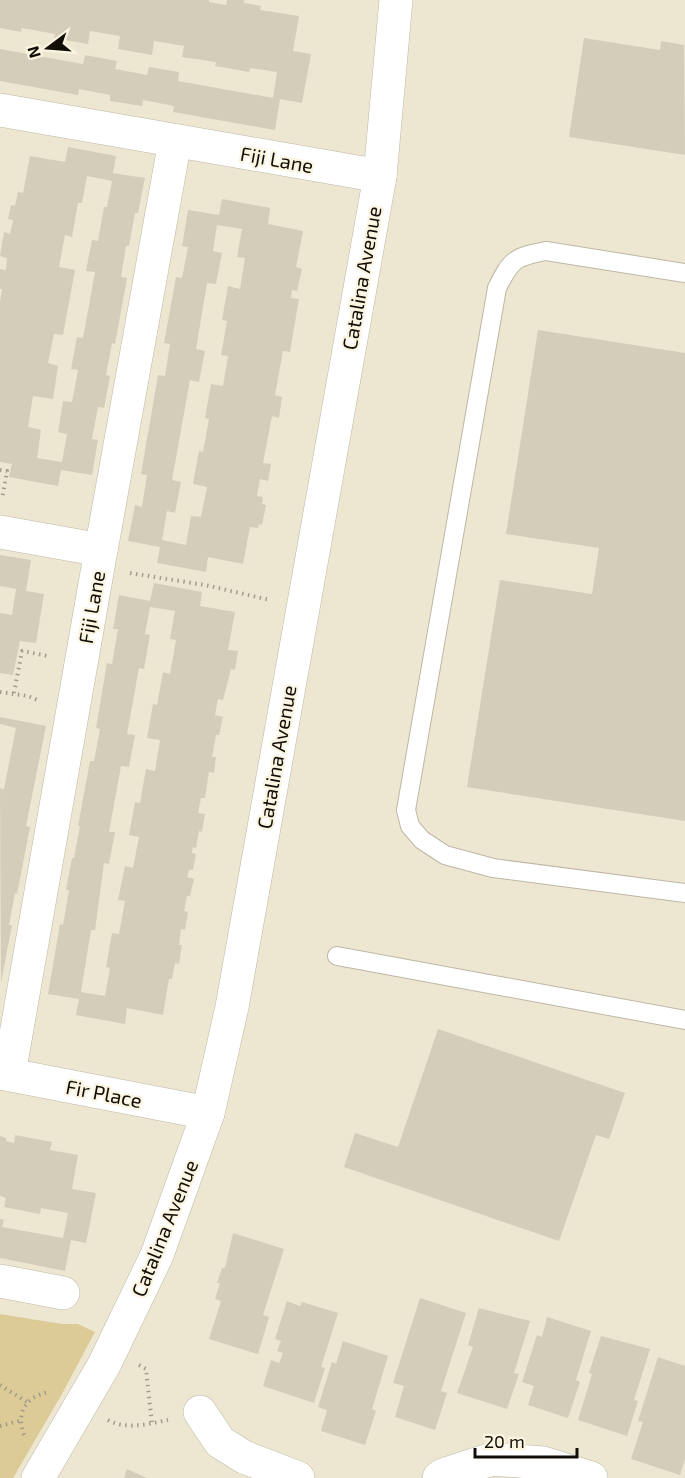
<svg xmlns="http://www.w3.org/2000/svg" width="685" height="1478" font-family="'Exo 2',sans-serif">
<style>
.green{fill:#ddcb97}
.building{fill:#d3cdb9;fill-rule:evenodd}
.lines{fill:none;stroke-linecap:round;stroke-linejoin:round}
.service-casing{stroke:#bdb7a4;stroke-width:20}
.minor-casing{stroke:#bdb7a4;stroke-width:34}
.path{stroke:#a19c8c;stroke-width:4;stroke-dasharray:1.5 4.5;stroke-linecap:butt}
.service{stroke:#fff;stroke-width:18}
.minor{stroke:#fff;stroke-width:33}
.labels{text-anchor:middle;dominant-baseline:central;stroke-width:4.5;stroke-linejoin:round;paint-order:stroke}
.street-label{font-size:20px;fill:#110e08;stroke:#fbf4e0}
</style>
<rect width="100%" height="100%" fill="#ede7d2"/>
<polygon class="green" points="0,1314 62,1324 78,1324 95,1332 62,1394 13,1478 0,1478"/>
<g class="building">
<polygon points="0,0 209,0 209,2 226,5 227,0 244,0 244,3 261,6 260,10 299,16 293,51 311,54 302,103 280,99 275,130 173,112 174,106 143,100 142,106 110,101 110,95 79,89 78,95 0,81 0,49 83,64 85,55 117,61 115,69 147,75 149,67 179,72 178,81 273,98 277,72 250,68 249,72 215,66 216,62 182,57 184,46 154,41 152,55 118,49 120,36 90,31 88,44 54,38 55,34 22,28 21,32 0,28"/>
<polygon points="584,38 660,50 661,41 684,45 685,155 569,137"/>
<path d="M68,147L116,156L113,173L145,178L138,213H135L129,246H126L121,277L127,278L115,344L112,343L106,375L110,376L104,408L98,407L92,439L98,440L92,475L61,470L58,486L9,477L12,464L0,462V302L2,289H0V269L6,270L7,258L0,256L4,232L10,234L13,220L8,219L11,205L15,206L18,192L23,193L30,156L65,162ZM87,176L112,181L107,207H104L98,241L92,240L86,271L95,272L83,338L77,337L71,369L78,370L72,402L63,401L58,432L67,434L62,462L37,458L41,430L28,427L33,396L53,399L58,366L48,363L54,334L63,335L75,270L59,267L65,235L72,237L78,203H82Z"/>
<path d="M222,199L270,208L268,224L303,231L296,267L302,269L297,291L292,290L291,298L299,299L290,352L283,351L275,395L282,397L279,418L272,416L263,463L271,464L268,481L260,479L257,496L263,497L262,504L266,505L262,525L259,524L258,528L250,527L243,564L208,557L206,572L157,563L160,547L128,541L135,505L142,507L147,475L141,474L158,375L165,376L170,344L164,343L176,277L182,278L188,247L182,246L188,210L219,215ZM217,225L242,229L237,257L245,258L240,289L228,286L222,320L227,321L221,355L228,356L223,386L211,384L205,418L209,419L203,452L199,451L193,484L207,487L201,517L191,516L186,545L162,540L167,511L175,513L181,482L172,480L190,380L199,382L205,351L196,349L207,283L216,284L222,253L213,251Z"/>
<polygon points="538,330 685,353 685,821 467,787 500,580 592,594 599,548 506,534"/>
<polygon points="0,555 31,560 26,591 44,594 36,643 20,641 13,675 0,673 0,613 12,615 16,589 0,586"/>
<path d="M154,583L202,592L200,606L235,612L228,650L238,651L235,670L231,669L223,700L218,699L215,715L223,717L219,735H216L212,757H216L214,773L209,772L205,798H201L198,813L205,814L202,832L199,831L196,848L193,847L192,853L196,854L193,870H189L187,877L194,879L190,896H187L184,911L188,912L185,930L181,929L179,945H182L179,964L175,963L172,979H169L163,1015L127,1008L125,1024L76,1015L79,999L48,994L60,924L63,925L69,890H66L72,858H74L80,826H78L90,761H94L100,729L96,728L107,663L112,664L118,629H113L119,595L150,601ZM150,607L175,611L170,639L176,640L170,674L163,672L157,705L153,704L147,738L160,740L155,771L146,769L140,803L135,802L129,835L139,837L133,868L125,866L118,900L125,901L119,934L112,933L106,967L110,968L105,996L81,992L91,930H95L104,863L109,864L115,832H109L121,766L129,767L135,735L127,734L139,668L144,669L150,635L145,634Z"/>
<polygon points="0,717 46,726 26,826 30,827 17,894 15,893 9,925 12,925 1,983 0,788 4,789 16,728 0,724"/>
<polygon points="438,1029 625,1093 609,1139 596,1135 559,1241 344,1167 355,1133 398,1147"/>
<polygon points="15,1135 52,1142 50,1150 78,1155 72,1189 96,1193 86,1243 71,1240 65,1271 0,1258 0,1219 4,1220 2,1227 63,1238 68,1213 41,1208 40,1214 4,1207 6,1198 0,1196 0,1136 6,1138 6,1141 14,1143"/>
<polygon points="233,1233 284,1249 263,1315 269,1317 258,1354 209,1339 221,1301 215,1299 220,1283 217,1283 222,1268 225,1268"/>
<polygon points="420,1298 466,1313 441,1391 447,1393 435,1430 395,1417 404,1386 393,1383"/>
<polygon points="287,1301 300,1306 302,1302 338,1313 321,1367 325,1368 314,1403 263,1386 271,1360 279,1363 283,1353 277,1351 281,1341 275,1339"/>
<polygon points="479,1308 530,1321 514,1373 519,1374 507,1409 457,1393 473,1347 468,1345"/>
<polygon points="547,1317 591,1331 576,1380 580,1382 568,1418 528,1405 534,1386 522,1382 537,1335 542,1337"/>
<polygon points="601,1336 650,1349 634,1400 638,1401 627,1436 578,1420 592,1374 589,1373"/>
<polygon points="343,1341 388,1356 372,1409 376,1411 365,1445 321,1431 327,1410 318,1407 332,1362 336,1364"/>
<polygon points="658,1357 685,1366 685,1459 680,1475 631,1459 643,1422 638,1421"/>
<polygon points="127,1469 147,1478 124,1478"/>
</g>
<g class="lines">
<defs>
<g id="service">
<path d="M685,273L546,251C514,257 511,260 497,288L406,810L410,826L422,840L445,855L493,868L685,893"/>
<polyline points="337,956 685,1020"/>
</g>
<g id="minor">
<polyline points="0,110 380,176"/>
<polyline points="0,532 101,550"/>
<polyline points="0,1073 208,1113"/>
<polyline points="9,1074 98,567 175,141"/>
<polyline points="0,1281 63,1293"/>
<polyline points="200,1412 220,1442 244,1457 298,1478"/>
<polyline points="38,1478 104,1365 157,1255 208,1113 232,1007 380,176 396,0"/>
<polyline points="439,1478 443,1475 492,1459 543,1463 591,1478"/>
</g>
</defs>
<use href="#service" class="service-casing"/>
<use href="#minor" class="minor-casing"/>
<g class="path">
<polyline points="0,470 7,471 2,499"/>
<polyline points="130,573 205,585 270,600"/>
<polyline points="0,692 28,696 40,701"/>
<polyline points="14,693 22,651 48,656"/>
<polyline points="139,1365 146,1369 152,1424"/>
<polyline points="0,1385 27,1402"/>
<path d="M108,1420C126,1430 148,1424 168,1420"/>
<polyline points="0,1426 19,1421"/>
<path d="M24,1435C16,1412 25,1398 48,1392"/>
</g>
<use href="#service" class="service"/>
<use href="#minor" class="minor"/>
</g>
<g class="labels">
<g class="street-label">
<text transform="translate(277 159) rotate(10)">Fiji Lane</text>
<text transform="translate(361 278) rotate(-80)">Catalina Avenue</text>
<text transform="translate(91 607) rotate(-80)">Fiji Lane</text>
<text transform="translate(276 757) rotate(-80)">Catalina Avenue</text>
<text transform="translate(104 1093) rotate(11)">Fir Place</text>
<text transform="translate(164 1228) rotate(-68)">Catalina Avenue</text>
</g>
</g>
<g transform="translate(48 48) rotate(254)" stroke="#fbf4e0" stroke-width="4.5" paint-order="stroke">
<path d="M0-4.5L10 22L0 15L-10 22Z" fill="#110e08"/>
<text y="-9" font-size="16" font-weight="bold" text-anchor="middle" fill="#110e08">N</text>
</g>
<path d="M475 1448v9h102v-9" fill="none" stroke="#110e08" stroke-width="3"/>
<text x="484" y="1448" font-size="18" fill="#110e08" stroke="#fbf4e0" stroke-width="4.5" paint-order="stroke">20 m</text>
</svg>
